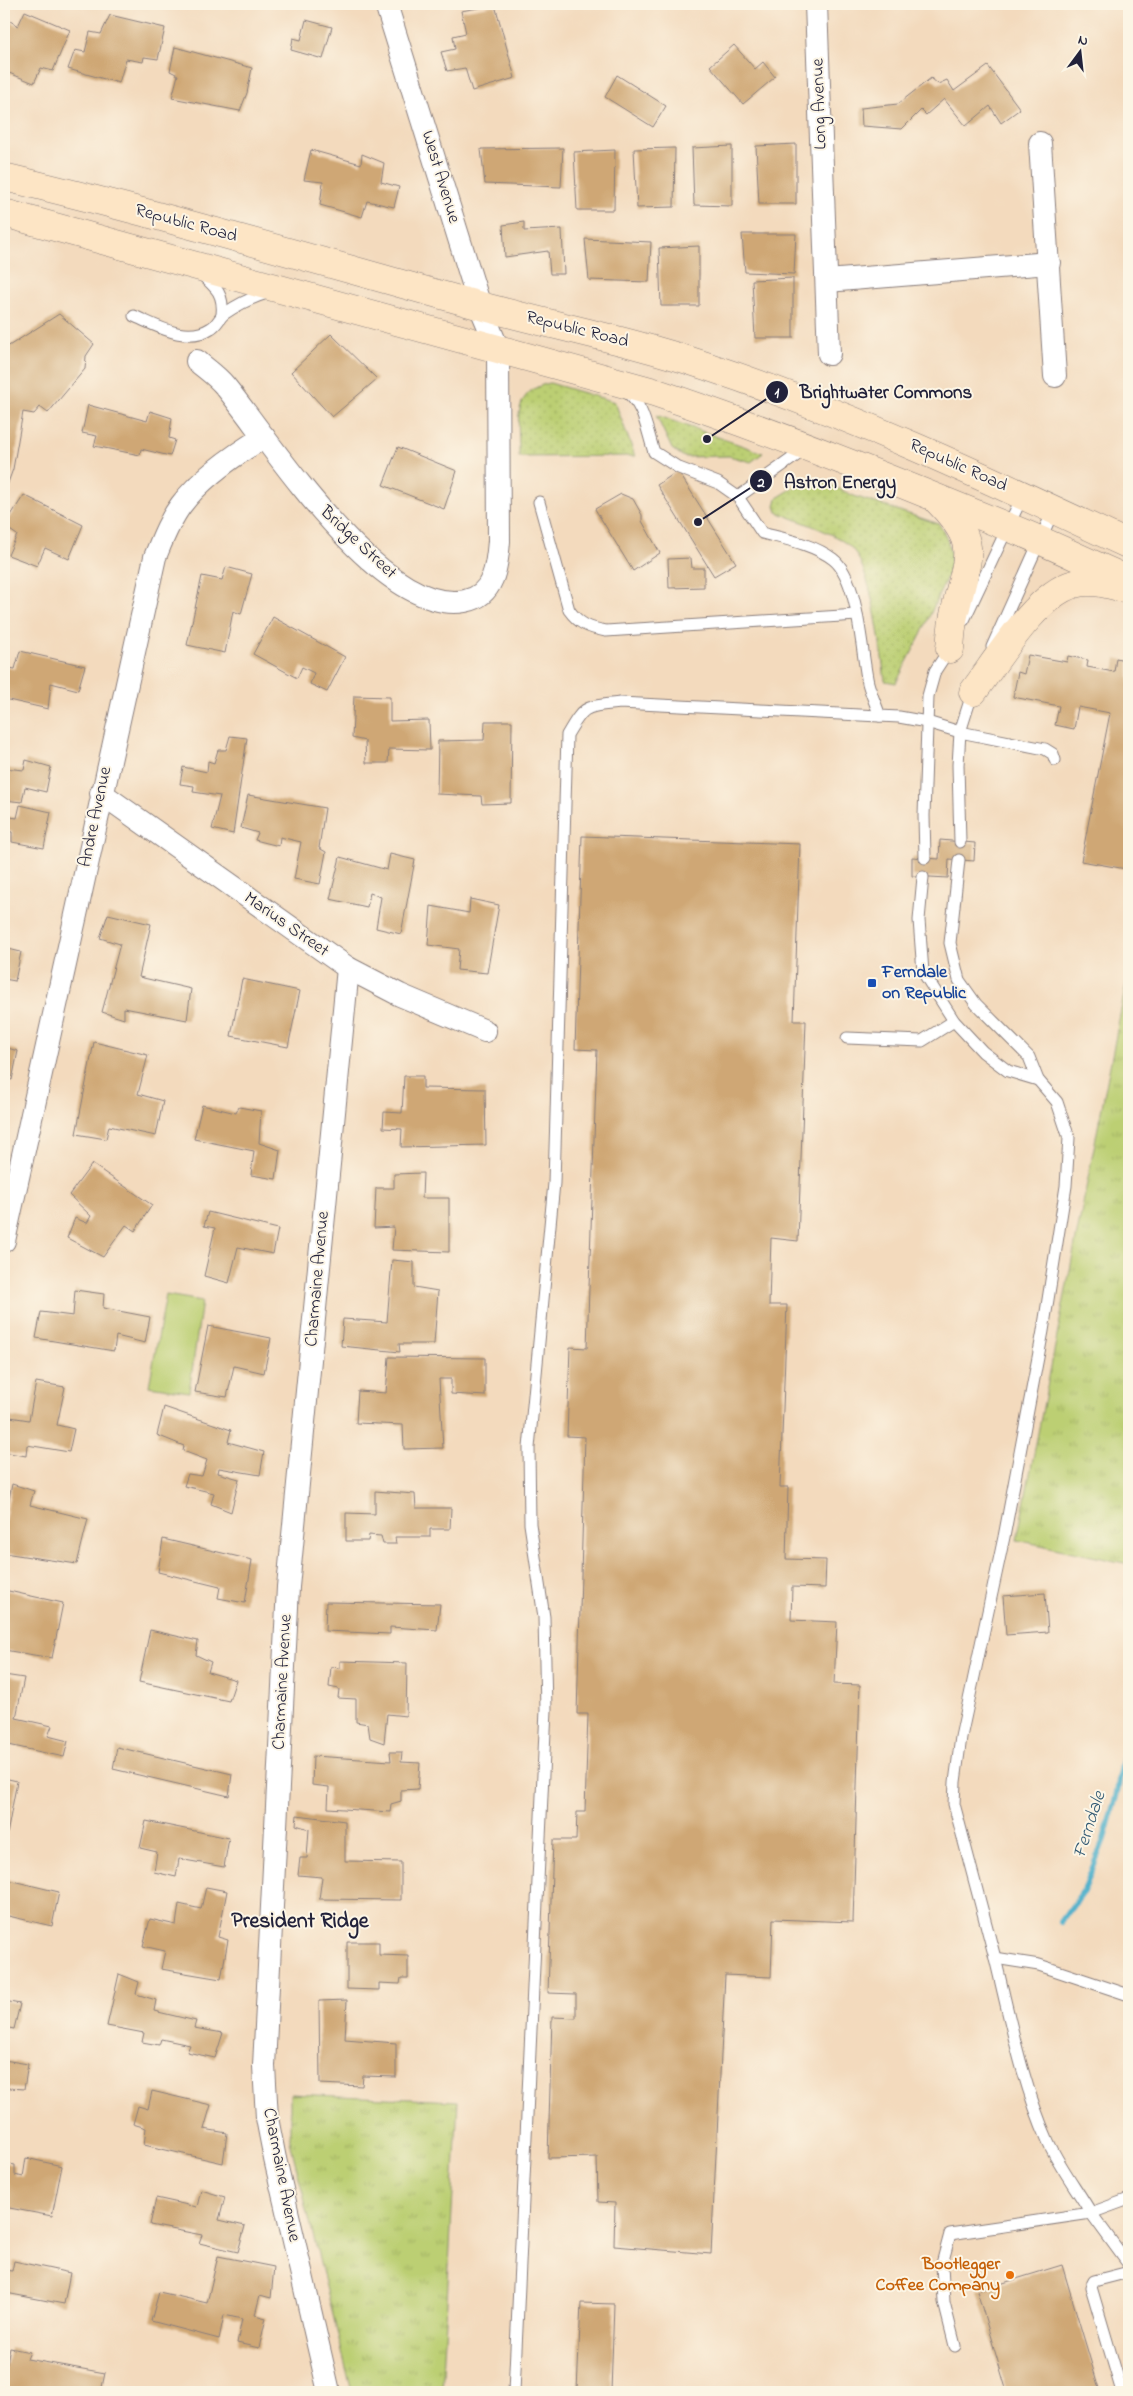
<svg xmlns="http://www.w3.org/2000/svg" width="1133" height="2396" font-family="'Indie Flower',sans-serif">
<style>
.grass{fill:url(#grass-dots);stroke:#6f7857}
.park{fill:url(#park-tufts);stroke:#6f7857}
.pitch{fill:#bccf73;stroke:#6f7857}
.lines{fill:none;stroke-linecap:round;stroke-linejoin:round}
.stream{stroke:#4bafca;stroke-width:6}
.building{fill:#cfa774}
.lane-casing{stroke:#8a7e7c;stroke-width:13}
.street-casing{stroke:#8a7e7c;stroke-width:24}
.secondary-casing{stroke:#8a7e7c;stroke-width:29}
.lane{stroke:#fff;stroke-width:11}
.street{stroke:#fff;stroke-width:22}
.secondary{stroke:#fde5c5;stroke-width:28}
.transit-dot{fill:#1a4fb4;stroke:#fcf5e5;stroke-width:2}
.food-dot{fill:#e8710a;stroke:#fcf5e5;stroke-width:2}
.labels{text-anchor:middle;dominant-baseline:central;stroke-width:4;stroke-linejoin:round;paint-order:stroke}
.street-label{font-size:18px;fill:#22223b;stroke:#fcf5e5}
.transit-label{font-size:18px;font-weight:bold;fill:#164399;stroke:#fcf5e5;text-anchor:start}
.food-label{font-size:18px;font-weight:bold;fill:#c56008;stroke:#fcf5e5;text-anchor:end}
.water-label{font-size:19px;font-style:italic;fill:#325a74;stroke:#fcf5e5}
.district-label{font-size:22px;font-weight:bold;fill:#22223b;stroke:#fcf5e5}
.leader{fill:none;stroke:#22223b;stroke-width:2}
.callout-dot{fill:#22223b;stroke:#fcf5e5;stroke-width:2}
.mark-label{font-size:15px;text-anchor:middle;font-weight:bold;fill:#fff}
.callout-label{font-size:19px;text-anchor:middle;font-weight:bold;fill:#22223b;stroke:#fcf5e5;stroke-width:4;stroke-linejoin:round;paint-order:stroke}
</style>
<defs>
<pattern id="grass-dots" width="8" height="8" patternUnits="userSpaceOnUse" patternTransform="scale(1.25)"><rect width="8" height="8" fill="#bccf73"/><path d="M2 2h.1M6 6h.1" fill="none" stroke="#a1b164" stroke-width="1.8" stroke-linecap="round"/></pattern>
<pattern id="park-tufts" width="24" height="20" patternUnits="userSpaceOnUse" patternTransform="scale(1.25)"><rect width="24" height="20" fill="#bccf73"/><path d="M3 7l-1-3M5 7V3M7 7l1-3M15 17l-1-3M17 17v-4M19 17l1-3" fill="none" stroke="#a1b164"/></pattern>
</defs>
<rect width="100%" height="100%" fill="#fcf5e5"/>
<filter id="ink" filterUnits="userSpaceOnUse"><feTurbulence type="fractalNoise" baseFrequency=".02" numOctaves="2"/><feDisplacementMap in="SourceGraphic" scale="10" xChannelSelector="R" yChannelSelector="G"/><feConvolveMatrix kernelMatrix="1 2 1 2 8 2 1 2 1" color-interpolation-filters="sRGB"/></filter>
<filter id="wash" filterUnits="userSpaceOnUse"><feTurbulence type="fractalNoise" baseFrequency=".0096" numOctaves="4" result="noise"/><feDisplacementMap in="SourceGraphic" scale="20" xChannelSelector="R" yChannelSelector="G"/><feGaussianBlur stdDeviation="1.12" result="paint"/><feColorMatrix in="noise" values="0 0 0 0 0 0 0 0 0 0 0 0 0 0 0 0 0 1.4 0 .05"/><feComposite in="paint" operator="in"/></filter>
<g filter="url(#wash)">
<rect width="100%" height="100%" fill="#f3dabd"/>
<g class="grass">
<path d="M550,383L615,402L635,456L519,457C520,425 509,391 550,383Z"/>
<polygon points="656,415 763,453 751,462 729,456 684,457 672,449"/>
<path d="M818,479L854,496L939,524C948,539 953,552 950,570L921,635L896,683L885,681C881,650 872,561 847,544C826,529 800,522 777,512L775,506L777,498L803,482Z"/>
</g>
<g class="park">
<polygon points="1129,969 1129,1564 1017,1540"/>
<polygon points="290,2094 458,2101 442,2392 352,2392 290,2141"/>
</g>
<polygon class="pitch" points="166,1295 202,1301 189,1392 149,1386"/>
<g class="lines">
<g class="stream">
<polyline points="1129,1596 1129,1645"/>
<polyline points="1061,1922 1084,1890 1104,1839 1116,1797 1129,1729"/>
</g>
</g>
<g id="blocks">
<g class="building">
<polygon points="495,5 515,78 472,91 465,68 447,71 441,52 455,49 453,36 466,33 461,11"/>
<polygon points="25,11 70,30 53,71 41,68 34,83 4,71 4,17 18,26"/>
<polygon points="110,15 165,28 158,59 144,57 143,62 126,59 119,83 68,69 75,50 85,52 90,32 101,34"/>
<polygon points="306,20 332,27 323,59 291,50 293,38 301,40"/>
<polygon points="734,45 755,69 763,62 775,77 743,104 710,66"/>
<polygon points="175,47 252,68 247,93 240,111 172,98 178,75 170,71"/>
<polygon points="988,66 1020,109 1001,123 990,106 966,126 944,99 926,115 921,110 902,129 862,126 861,108 898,104 931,78 938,84 947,80 954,91"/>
<polygon points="617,75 666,106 653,127 605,97"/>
<polygon points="796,144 796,204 759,204 756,146"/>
<polygon points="732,146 732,206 694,205 692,148"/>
<polygon points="563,148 561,187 485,184 481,149"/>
<polygon points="675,148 674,207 637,208 634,149"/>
<polygon points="311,150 361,164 362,154 384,163 381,182 399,187 394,207 367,201 362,217 320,205 323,182 304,180"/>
<polygon points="615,150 614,210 577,210 574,152"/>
<polygon points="524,222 524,231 562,229 564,274 550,274 548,251 505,257 503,225"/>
<polygon points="742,234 796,234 794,274 745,272"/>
<polygon points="585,239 651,242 649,282 589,280"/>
<polygon points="699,246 699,306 661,306 659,248"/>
<polygon points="793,278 793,338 755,338 752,280"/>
<polygon points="59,314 94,344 86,356 85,369 48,413 40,407 34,414 23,412 13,469 4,494 4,349"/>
<polygon points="331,334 377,379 332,417 291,372"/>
<polygon points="88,405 147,421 150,411 172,418 169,438 175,440 170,456 141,449 140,455 94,446 97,436 82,433"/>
<polygon points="398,447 457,471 444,509 383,485"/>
<polygon points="678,471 736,563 714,576 657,485"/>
<polygon points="621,494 633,499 642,515 642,521 660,553 633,571 595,509"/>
<polygon points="24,495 83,525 69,559 45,548 37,566 8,555 17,535 4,526"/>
<polygon points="691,558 692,568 704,568 704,587 669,588 668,559"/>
<polygon points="226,567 252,574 241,614 233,611 225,653 187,645 202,576 222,580"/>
<polygon points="273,617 345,657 327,692 310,684 314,673 302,667 297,678 253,654"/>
<polygon points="20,651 85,666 78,690 51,683 48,709 4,699 4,667 15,669"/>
<polygon points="1028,655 1067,662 1068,656 1088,660 1087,667 1114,672 1116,658 1129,661 1129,854 1126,869 1081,861 1110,713 1078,707 1074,729 1055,725 1059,706 1013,697 1018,672 1024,674"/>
<polygon points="354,696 390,697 390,721 429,720 430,750 389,749 388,763 366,763 365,741 352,738"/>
<polygon points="485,721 512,721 511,803 482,804 481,796 437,794 438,741 484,740"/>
<polygon points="230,736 247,738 233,834 212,829 220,796 193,792 194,786 180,784 183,767 207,772 208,761 214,763 218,750 226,750"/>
<polygon points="26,760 51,767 46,792 25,787 22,802 4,800 4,768 24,770"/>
<polygon points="248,795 325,808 319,848 326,852 320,884 294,879 301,842 280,837 279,846 255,840 258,833 241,828"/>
<polygon points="20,805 51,812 44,848 12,842 12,832 4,830 4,816 17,818"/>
<polygon points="582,836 800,844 794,1021 806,1021 798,1241 771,1238 769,1305 787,1305 780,1487 788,1487 786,1559 826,1560 825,1588 792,1587 791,1620 837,1622 834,1684 860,1685 853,1922 773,1919 771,1977 725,1975 711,2254 614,2246 615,2203 598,2202 597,2157 548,2158 552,2017 576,2018 576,1994 548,1993 553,1840 576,1840 577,1812 585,1812 588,1714 577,1714 585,1437 567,1436 570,1347 587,1348 597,1050 575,1049"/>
<polygon points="940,840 975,843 974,861 949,859 948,878 912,876 912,857 939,859"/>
<polygon points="390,854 415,860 401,934 376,928 381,897 370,893 367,907 330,899 340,857 387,870"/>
<polygon points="470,899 499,905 487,973 457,970 459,949 428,945 431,906 469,913"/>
<polygon points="108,914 151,924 139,977 191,989 187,1020 124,1008 124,1019 102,1012 120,944 100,938"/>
<polygon points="4,948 21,952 15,981 4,979"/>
<polygon points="242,979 300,991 288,1047 231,1036"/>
<polygon points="94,1042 148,1055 138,1094 163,1101 156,1136 109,1126 106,1139 76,1134"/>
<polygon points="4,1047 18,1051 12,1080 4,1078"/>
<polygon points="404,1076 423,1076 423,1088 485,1089 486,1145 401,1147 402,1129 383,1128 384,1112 402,1113"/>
<polygon points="202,1105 236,1113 239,1107 261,1111 259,1143 280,1150 276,1179 251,1175 254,1151 194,1139"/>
<polygon points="92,1164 152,1205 135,1231 126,1225 103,1257 67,1238 75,1218 87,1223 91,1216 69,1195"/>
<polygon points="423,1173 422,1198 449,1198 449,1252 392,1250 394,1227 374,1228 376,1188 394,1188 394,1174"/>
<polygon points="208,1212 278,1229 273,1254 238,1247 229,1283 204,1276 215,1228 204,1226"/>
<polygon points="392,1260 414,1262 414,1287 438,1291 434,1344 399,1344 400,1352 341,1346 343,1319 387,1322"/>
<polygon points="75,1290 104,1294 103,1308 150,1317 145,1343 116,1336 114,1351 36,1338 41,1312 73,1316"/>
<polygon points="208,1326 271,1338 264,1373 234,1366 227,1397 195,1392"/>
<polygon points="389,1357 485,1358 485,1396 451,1394 451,1379 439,1379 443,1448 404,1449 403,1425 356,1423 358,1391 386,1393"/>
<polygon points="36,1382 65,1387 57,1425 74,1429 69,1452 27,1445 26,1456 4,1452 10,1417 29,1420"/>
<polygon points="164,1407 231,1430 228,1442 264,1452 260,1475 219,1468 218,1473 239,1479 231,1512 211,1504 214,1493 184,1486 188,1474 202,1476 207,1460 183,1451 184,1446 157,1435"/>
<polygon points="12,1484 34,1491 30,1505 88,1519 77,1564 4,1553 4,1526"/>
<polygon points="375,1491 415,1494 416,1508 451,1508 450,1529 430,1529 430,1537 395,1537 396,1544 383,1544 381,1536 369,1535 368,1541 346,1541 346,1513 375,1514"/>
<polygon points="163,1539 252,1560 245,1603 218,1598 220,1587 158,1572"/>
<polygon points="4,1590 63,1603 52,1658 4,1650"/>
<polygon points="1045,1593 1048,1632 1006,1635 1003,1596"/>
<polygon points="326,1602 440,1604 437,1630 390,1627 390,1634 325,1631"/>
<polygon points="150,1630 198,1641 196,1655 211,1662 208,1672 236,1680 229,1701 139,1682"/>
<polygon points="340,1661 407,1663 406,1716 387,1714 384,1743 370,1738 368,1724 356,1722 356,1699 338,1698 339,1689 329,1687 331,1667 340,1668"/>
<polygon points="4,1675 24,1678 16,1718 52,1726 48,1736 68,1741 64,1757 4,1744"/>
<polygon points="117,1747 232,1774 229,1796 113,1769"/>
<polygon points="390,1752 402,1752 401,1762 420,1763 418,1789 401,1790 401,1801 391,1804 390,1812 328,1808 329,1787 312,1785 313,1756 391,1761"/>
<polygon points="4,1778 17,1781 6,1840 4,1839"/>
<polygon points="297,1815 345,1821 345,1861 401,1862 401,1900 319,1899 322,1877 298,1875 300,1858 307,1858 309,1829 296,1825"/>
<polygon points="146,1821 229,1838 224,1867 179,1859 176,1877 154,1872 157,1852 140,1848"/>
<polygon points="4,1879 59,1892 52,1926 4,1915"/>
<polygon points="206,1887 227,1891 218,1937 228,1940 221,1979 161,1969 165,1951 143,1946 150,1919 176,1925 179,1904 201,1909"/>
<polygon points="347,1942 379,1942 379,1955 408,1956 408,1978 401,1978 400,1984 379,1983 379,1990 347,1989"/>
<polygon points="119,1974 139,1982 136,1994 156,2000 154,2011 196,2021 194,2028 223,2033 215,2058 187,2052 190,2045 161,2039 159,2045 142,2042 144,2033 107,2026"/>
<polygon points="347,2000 345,2039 396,2043 396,2077 363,2076 362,2086 320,2084 319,2001"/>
<polygon points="4,2001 20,2004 14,2029 4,2027"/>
<polygon points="4,2060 28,2064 24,2089 9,2088 6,2105 4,2105"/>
<polygon points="152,2091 211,2105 204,2129 227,2133 223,2163 144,2145 146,2128 133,2124 138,2106 148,2109"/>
<polygon points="26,2158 62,2166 52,2216 4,2207 4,2163 15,2165 15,2175 23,2177"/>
<polygon points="201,2190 225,2197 219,2220 245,2226 238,2252 199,2243 202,2235 150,2225 156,2198 197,2207"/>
<polygon points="218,2256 274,2267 271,2298 260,2295 255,2315 266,2318 259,2348 237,2343 242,2319 224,2315 219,2339 151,2321 159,2292 207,2303"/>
<polygon points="14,2261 70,2273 64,2304 6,2293 4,2297 4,2270 12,2271"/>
<polygon points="1062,2265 1100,2392 1007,2392 977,2291"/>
<polygon points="581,2303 614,2304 611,2392 570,2392 571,2389 577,2390"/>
<polygon points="10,2348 30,2352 27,2359 105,2373 101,2392 31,2392 4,2388 4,2363 7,2364"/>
</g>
</g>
</g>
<g filter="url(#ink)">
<use href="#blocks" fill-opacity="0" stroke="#8a7e7c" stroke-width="1"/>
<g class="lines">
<defs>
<g id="lane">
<path d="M202,275C217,288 224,295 222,315"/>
<path d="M134,316C157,326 187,344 211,328C217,325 219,318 224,314C238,304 253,297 270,292"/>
<path d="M624,391C644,402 647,432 654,452L679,468L718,483L738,497L762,533C785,539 813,544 833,559C859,579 861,652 868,683C871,694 876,705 880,716"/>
<polyline points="738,497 807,448"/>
<path d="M539,502L569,610C579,624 589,628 606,631L857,615"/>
<polyline points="964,620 1023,495"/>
<polyline points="992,647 1054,509"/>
<polyline points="960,842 958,765 960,732 973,691"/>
<polyline points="925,858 924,816 928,696 935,671 950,648"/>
<polyline points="959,860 950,943 959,980 976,1004 1029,1057 1038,1080 1057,1102 1069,1138 1066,1186 1043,1331 1004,1537 961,1737 955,1782 954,1804 995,1958 1039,1965 1129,1995"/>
<polyline points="923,877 919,920 923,972 954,1021 983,1052 1008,1071 1038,1080"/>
<polyline points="847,1038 922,1041 954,1021"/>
<polyline points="1129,2199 1091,2213 1129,2265"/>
<path d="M955,2346L944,2302L942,2264L950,2234L1091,2213C1077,2189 1059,2166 1048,2141C1022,2083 1010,2019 995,1958"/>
<path d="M514,2392L546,1710L544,1617L530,1524L529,1448L554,1183L567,735C585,704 585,707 620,703L899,717L927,722L960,732L1045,749L1053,754L1055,760"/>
<polyline points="1122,2392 1091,2287 1094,2281 1129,2272"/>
</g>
<g id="street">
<polyline points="816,4 829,354"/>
<polyline points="1040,143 1055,376"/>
<polyline points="827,281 1049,263"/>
<path d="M197,361C206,369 217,376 225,386C272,443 381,617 465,601C494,596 497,566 499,541L498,349L480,306L386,4"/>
<polyline points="101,793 348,968 400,995 485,1031"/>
<path d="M4,1241L155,557C162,540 169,521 181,505C202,477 234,455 264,437"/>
<polyline points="329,2392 275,2159 267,2118 264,2066 288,1587 348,968"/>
</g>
<g id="secondary">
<path d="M4,177C160,214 315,260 470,303C549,325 629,340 706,366C851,414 991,480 1129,545"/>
<path d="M4,213L654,392C774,432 891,479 1008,527C1049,543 1088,563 1129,580"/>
<path d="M938,501C980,544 968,554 956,607C952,620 951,635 950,649"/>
<path d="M973,692C996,662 1036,594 1074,584C1090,579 1107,584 1123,588"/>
</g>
</defs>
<use href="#lane" class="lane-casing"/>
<use href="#street" class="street-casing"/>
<use href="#secondary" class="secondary-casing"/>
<use href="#lane" class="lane"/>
<use href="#street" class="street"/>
<use href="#secondary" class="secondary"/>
</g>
</g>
<rect class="transit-dot" x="867" y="978" width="10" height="10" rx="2.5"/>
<circle class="food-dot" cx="1010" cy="2275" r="5"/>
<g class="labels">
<g class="street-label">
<text transform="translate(820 104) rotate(-92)">Long Avenue</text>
<text transform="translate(440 177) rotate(73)">West Avenue</text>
<text transform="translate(186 224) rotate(15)">Republic Road</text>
<text transform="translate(577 330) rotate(14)">Republic Road</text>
<text transform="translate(958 466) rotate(24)">Republic Road</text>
<text transform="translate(358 543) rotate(43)">Bridge Street</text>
<text transform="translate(96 817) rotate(-78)">Andre Avenue</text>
<text transform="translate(286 925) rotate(35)">Marius Street</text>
<text transform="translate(318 1279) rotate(-85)">Charmaine Avenue</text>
<text transform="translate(283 1682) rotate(-87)">Charmaine Avenue</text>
<text transform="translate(281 2175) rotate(79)">Charmaine Avenue</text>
</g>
<g class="transit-label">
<text x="882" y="973">Ferndale<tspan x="882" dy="21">on Republic</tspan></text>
</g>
<g class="food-label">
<text x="1000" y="2265">Bootlegger<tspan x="1000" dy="21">Coffee Company</tspan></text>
</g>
<g class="water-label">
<text transform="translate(1090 1825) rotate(-72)">Ferndale</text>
</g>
<g class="district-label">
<text x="300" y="1922">President Ridge</text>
</g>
</g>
<path class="leader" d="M707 439L777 392M698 522L761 481"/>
<g class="callout-dot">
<circle cx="707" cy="439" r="5"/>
<circle cx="698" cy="522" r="5"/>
<circle cx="777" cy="392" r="12"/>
<circle cx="761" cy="481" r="12"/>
</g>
<g class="mark-label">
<text x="777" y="397">1</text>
<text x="761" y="487">2</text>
</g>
<g class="callout-label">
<text x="886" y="398">Brightwater Commons</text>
<text x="840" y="488">Astron Energy</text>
</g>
<rect width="1133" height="2396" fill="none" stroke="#fcf5e5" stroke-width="20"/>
<g transform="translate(1080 52) rotate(15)" stroke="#fcf5e5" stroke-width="4" paint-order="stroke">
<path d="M0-4L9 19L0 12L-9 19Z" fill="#22223b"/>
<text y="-8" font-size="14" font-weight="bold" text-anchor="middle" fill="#22223b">N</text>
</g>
</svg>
